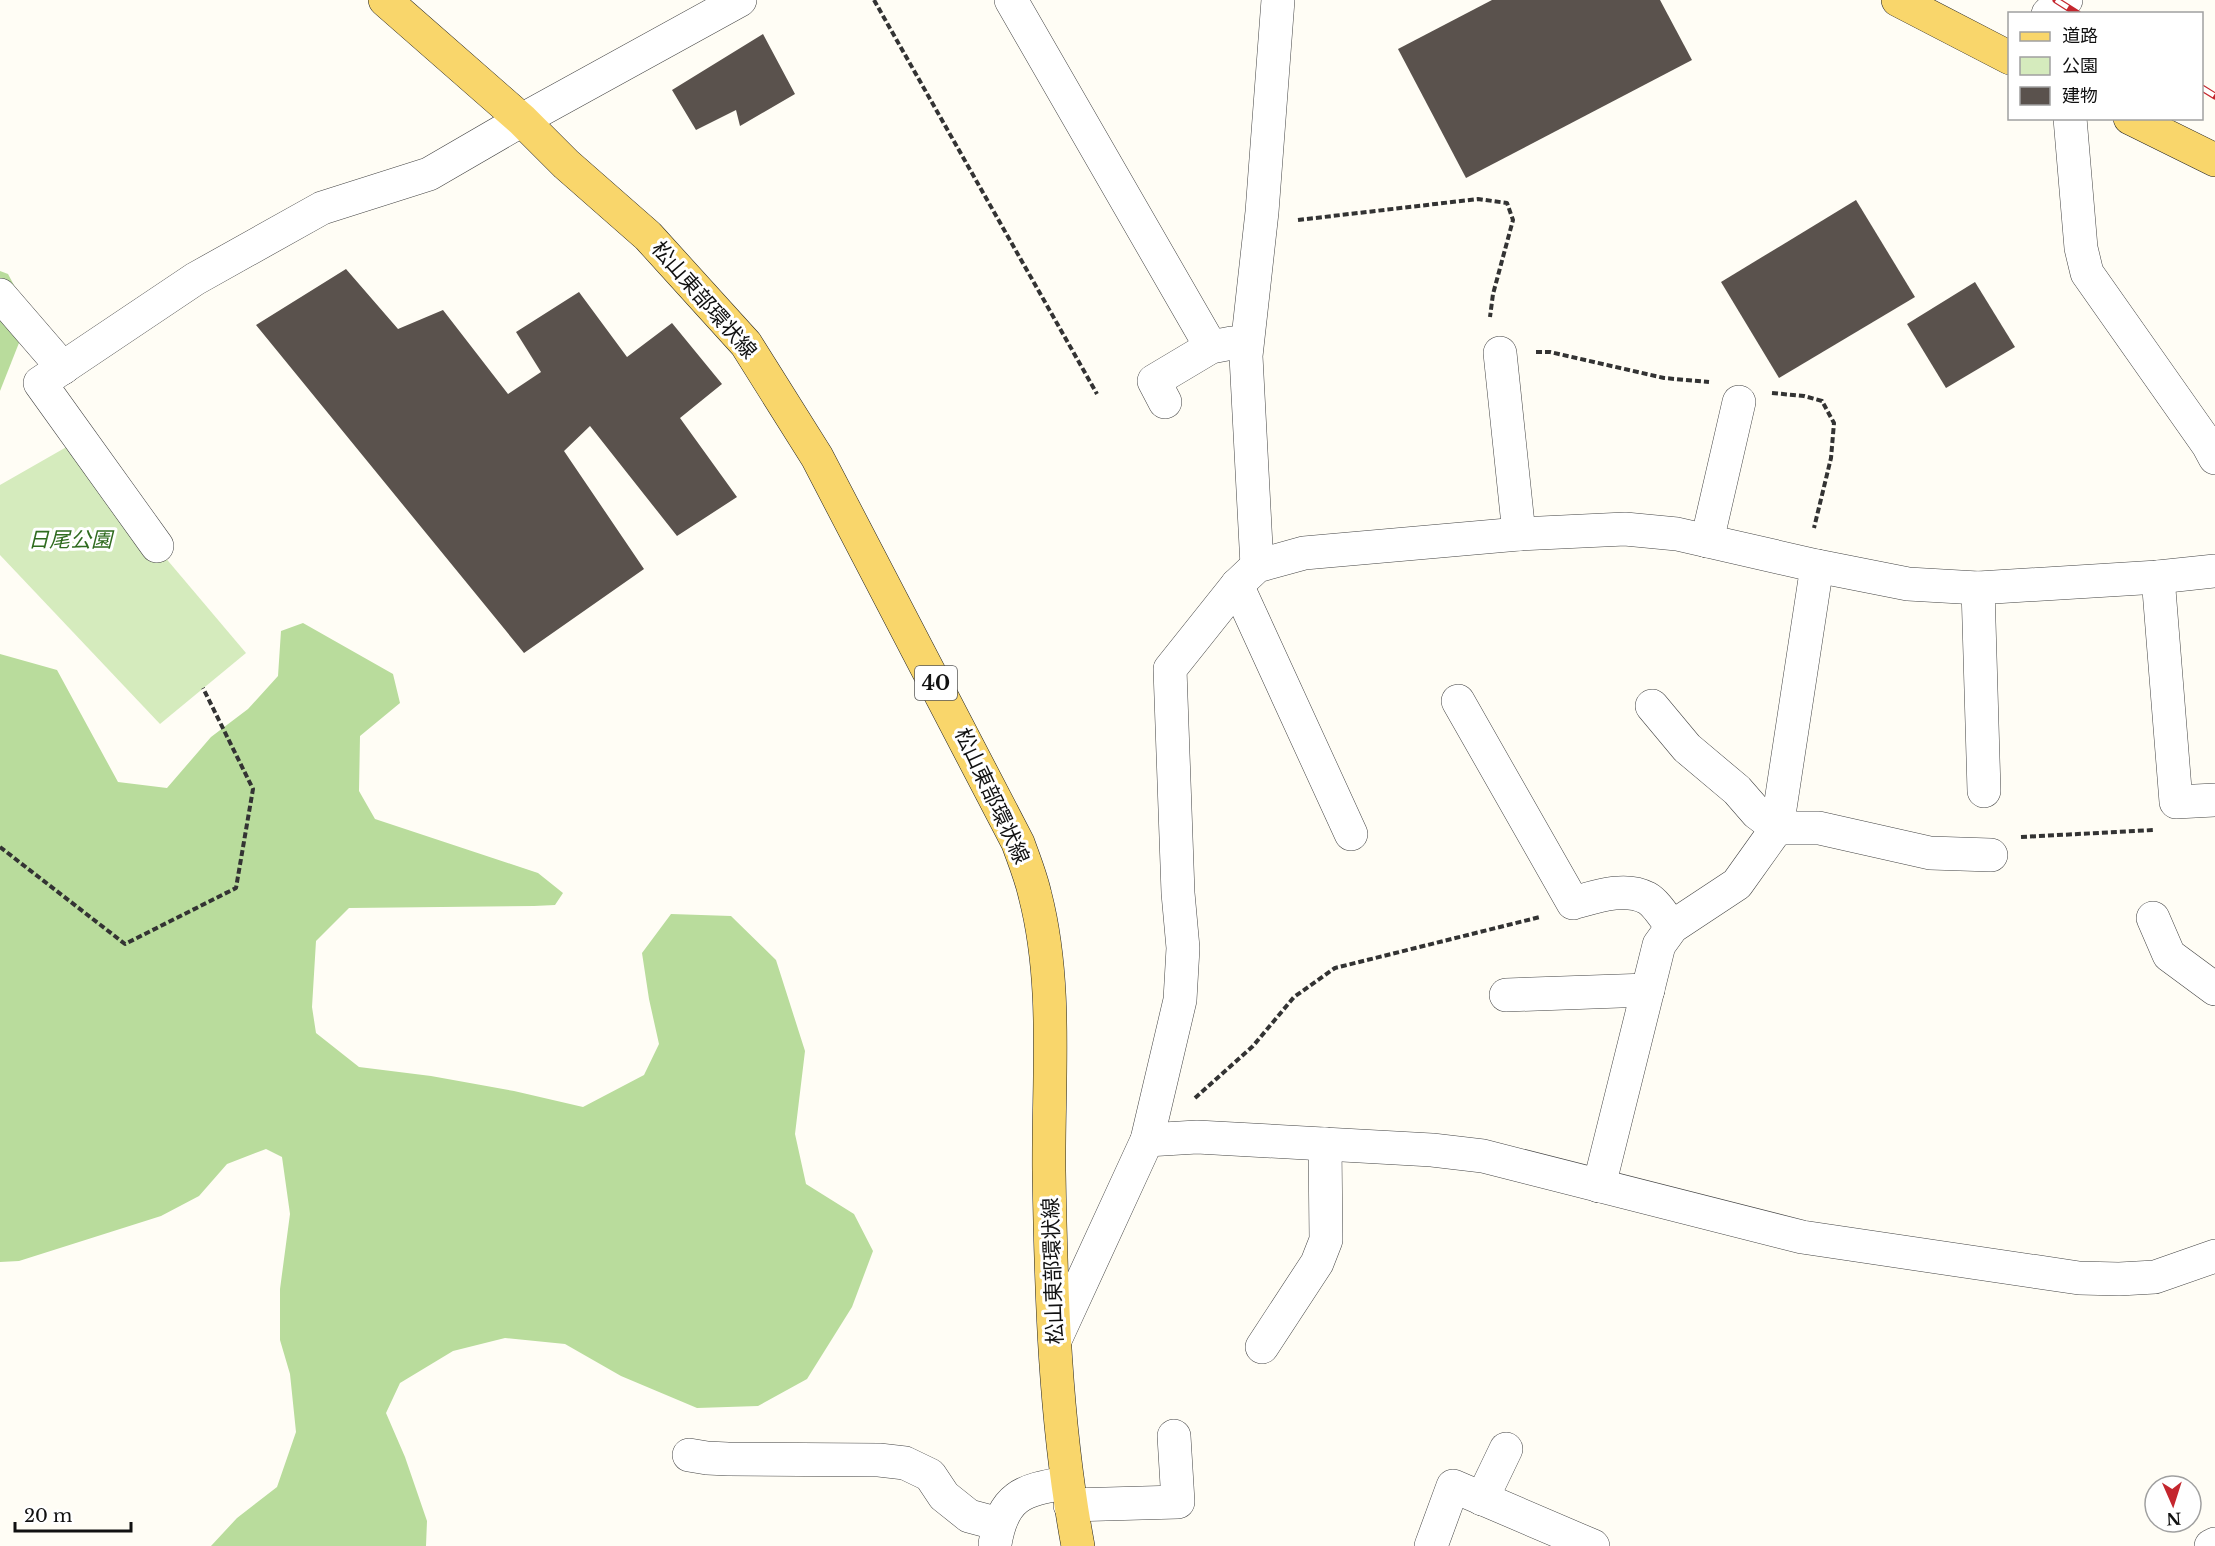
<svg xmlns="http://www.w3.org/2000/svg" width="2215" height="1546" font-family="'Libre Baskerville','Noto Sans JP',serif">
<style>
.green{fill:#d5ebbd}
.forest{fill:#b9dc9c}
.building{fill:#5a524d}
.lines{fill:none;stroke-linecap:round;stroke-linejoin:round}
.minor-casing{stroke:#444;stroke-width:34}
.major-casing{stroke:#222;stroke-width:34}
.path{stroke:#333;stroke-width:4;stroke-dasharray:6 3;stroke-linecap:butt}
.minor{stroke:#fff;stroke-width:33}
.major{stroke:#f9d66b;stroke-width:33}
.rail-casing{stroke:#c4262e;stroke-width:7}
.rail{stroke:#fff;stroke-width:4.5;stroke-dasharray:14;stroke-linecap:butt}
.labels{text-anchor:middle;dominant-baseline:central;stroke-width:6;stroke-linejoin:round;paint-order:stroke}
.shield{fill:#fff;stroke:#585858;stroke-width:1.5}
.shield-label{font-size:20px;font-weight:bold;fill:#111}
.street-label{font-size:21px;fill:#111;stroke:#fff}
.park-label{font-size:21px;font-style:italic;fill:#2f6b1f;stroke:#fff}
</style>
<rect width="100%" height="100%" fill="#fffdf5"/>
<polygon class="green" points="70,445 246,653 160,724 0,555 0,485"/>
<g class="forest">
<polygon points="0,271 8,274 30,315 0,391"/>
<polygon points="303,623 393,674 400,703 360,736 359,791 375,819 538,873 563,893 555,905 534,906 349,908 316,941 312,1007 316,1033 359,1067 431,1076 514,1091 583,1107 644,1075 659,1044 649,999 642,953 671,914 731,916 776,960 805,1051 795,1134 806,1184 854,1214 873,1251 852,1307 807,1379 758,1406 697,1408 621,1376 565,1344 505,1338 453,1351 400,1383 386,1413 405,1457 427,1521 426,1546 211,1546 237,1518 277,1487 296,1432 290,1374 280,1340 280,1289 290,1214 282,1157 266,1149 227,1164 199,1196 161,1216 19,1261 0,1262 0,654 57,670 118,782 167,788 211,737 248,709 278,676 281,631"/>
</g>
<g class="building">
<polygon points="1492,0 1660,0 1692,60 1466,178 1398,49"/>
<polygon points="763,34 795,94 740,126 736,110 696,130 672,90"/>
<polygon points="1856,200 1915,297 1779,378 1721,282"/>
<polygon points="346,269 398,329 443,310 508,394 541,372 516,332 579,292 627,357 672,323 722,384 680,418 737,497 677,536 590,426 564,451 644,569 524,653 256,325"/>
<polygon points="1975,282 2015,347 1946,388 1907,324"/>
</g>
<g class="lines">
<defs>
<g id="minor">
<polyline points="1011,0 1211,347"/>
<polyline points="2048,14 2060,2 2066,0"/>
<polyline points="2070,118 2081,248 2087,273 2208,445 2215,458"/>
<polyline points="0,295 63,368"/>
<polyline points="1500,353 1519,534"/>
<polyline points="1165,402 1154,381 1211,347 1232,343"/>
<polyline points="1707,541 1739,402"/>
<polyline points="157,546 40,383 195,279 322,208 429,174 522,120 740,0"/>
<polyline points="1257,566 1246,356 1262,212 1278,0"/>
<polyline points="1817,566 1908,584 1978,588 2158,577 2215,571"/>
<polyline points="2158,577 2176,802 2215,800"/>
<polyline points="1237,585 1351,834"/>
<polyline points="1978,588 1984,791"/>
<path d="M1458,701L1573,903C1595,897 1625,886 1647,898C1656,903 1665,918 1672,927"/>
<polyline points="1652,706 1687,748 1737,790 1757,813 1777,828 1819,828 1930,853 1991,855"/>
<polyline points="2153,918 2169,955 2215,989"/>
<polyline points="1506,995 1648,990"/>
<polyline points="1147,1140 1197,1137 1432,1150 1483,1156 1802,1237 2079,1278 2119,1279 2155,1277 2215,1256"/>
<polyline points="1056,1338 1147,1140 1180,1000 1183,948 1178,893 1170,669 1237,585 1257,566 1304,553 1519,534 1625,529 1677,534 1817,566 1777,828 1737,884 1672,927 1659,945 1599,1186"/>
<polyline points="1262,1347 1317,1263 1326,1240 1325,1144"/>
<polyline points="689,1455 707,1458 728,1459 879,1460 905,1463 930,1475 944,1496 969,1516 999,1524"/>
<polyline points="1482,1499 1506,1449"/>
<polyline points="1070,1505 1178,1502 1174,1436"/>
<path d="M995,1544C1003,1496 1022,1490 1066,1483"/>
<polyline points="1431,1546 1453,1486 1593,1546"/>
<polyline points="2211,1546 2215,1544"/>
</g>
<g id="major">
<path d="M385,0L522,120L566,164L648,236L746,344L817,457L1018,843C1024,860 1031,877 1035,895C1058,984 1048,1079 1049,1171C1051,1295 1055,1423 1078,1546"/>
<polyline points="1898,0 2010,58"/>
<polyline points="2130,118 2215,160"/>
</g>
</defs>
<use href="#minor" class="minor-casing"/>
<use href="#major" class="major-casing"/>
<g class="path">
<polyline points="874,0 1097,394"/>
<polyline points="1298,220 1478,199 1507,203 1513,220 1493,294 1490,317"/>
<polyline points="1536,352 1550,352 1664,378 1709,382"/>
<polyline points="1772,393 1804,396 1822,401 1834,423 1831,458 1814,528"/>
<polyline points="2021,837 2154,830"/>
<polyline points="0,847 125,944 236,888 253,789 203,688"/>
<polyline points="1195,1098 1253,1046 1294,997 1335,968 1540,917"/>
</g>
<use href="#minor" class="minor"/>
<use href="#major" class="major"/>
<defs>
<g id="rail">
<polyline points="2056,0 2078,14"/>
<polyline points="2202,88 2215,96"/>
</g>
</defs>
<use href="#rail" class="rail-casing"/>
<use href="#rail" class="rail"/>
</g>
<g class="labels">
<rect class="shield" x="915" y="666" width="42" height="34" rx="4.5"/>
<g class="shield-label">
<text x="936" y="683">40</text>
</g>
<g class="street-label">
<text transform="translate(704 300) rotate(49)">松山東部環状線</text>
<text transform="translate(992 796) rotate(65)">松山東部環状線</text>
<text transform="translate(1053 1271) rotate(-92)">松山東部環状線</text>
</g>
<g class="park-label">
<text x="70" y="540">日尾公園</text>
</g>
</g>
<rect x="2008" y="12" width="195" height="108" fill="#ffffff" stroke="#a0a0a0" stroke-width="1.5"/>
<rect x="2020" y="32" width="30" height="9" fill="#f9d66b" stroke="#a0a0a0" stroke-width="1.5"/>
<text x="2062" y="42" font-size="18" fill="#111111">道路</text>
<rect x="2020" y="57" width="30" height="18" fill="#d5ebbd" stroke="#a0a0a0" stroke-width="1.5"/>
<text x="2062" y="72" font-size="18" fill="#111111">公園</text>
<rect x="2020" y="87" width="30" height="18" fill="#5a524d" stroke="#a0a0a0" stroke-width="1.5"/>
<text x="2062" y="102" font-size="18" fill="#111111">建物</text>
<g transform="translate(2173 1504) rotate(177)"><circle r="28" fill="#ffffff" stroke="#a0a0a0" stroke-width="1.5"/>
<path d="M0-4.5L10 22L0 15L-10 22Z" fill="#c4262e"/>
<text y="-9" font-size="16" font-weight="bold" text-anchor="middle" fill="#111111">N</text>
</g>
<path d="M15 1522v9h116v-9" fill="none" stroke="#111111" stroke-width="3"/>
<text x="24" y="1522" font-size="18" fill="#111111" stroke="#ffffff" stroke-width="4.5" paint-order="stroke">20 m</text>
</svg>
